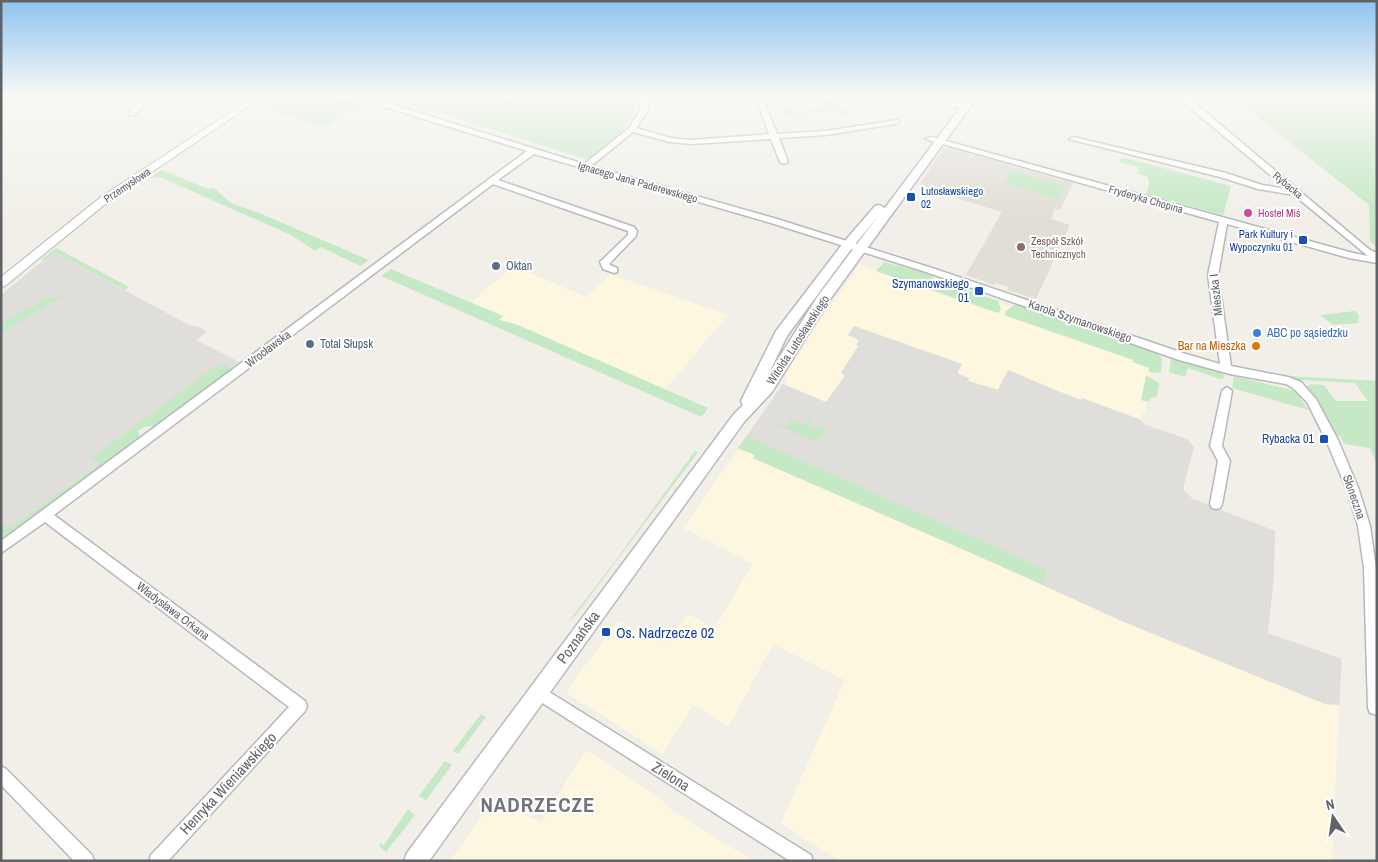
<svg xmlns="http://www.w3.org/2000/svg" width="1378" height="862" font-family="'Archivo Narrow',sans-serif">
<style>
.commercial{fill:#fef7e0}
.industrial{fill:#e0deda}
.education{fill:#e1ded6}
.green{fill:#c5e8c5}
.lines{fill:none;stroke-linecap:round;stroke-linejoin:round}
.minor-casing{stroke:#b5b8bc;stroke-width:3}
.tertiary-casing{stroke:#b5b8bc;stroke-width:2}
.secondary-casing{stroke:#b6babf;stroke-width:3}
.minor{fill:#fff;fill-rule:evenodd}
.tertiary{fill:#fff;fill-rule:evenodd}
.secondary{fill:#fff;fill-rule:evenodd}
.rail{stroke:#b6b7b8;stroke-width:2.5;stroke-dasharray:0.5 4.5;stroke-linecap:butt}
.transit-dot{fill:#1a4fb4;stroke:#fff;stroke-width:2}
.hotel-dot{fill:#d1479c;stroke:#fff;stroke-width:2}
.education-dot{fill:#8d6e63;stroke:#fff;stroke-width:2}
.service-dot{fill:#5c6f8a;stroke:#fff;stroke-width:2}
.shop-dot{fill:#3f7fe0;stroke:#fff;stroke-width:2}
.food-dot{fill:#e8710a;stroke:#fff;stroke-width:2}
.labels{text-anchor:middle;dominant-baseline:central;stroke-width:4;stroke-linejoin:round;paint-order:stroke}
.far-street-label{font-size:11px;fill:#5f6368;stroke:#fff}
.far-transit-label{font-size:11px;fill:#164399;stroke:#fff;text-anchor:start}
.far-hotel-label{font-size:11px;fill:#b23c85;stroke:#fff;text-anchor:start}
.far-education-label{font-size:11px;fill:#785e54;stroke:#fff;text-anchor:start}
.service-label{font-size:12px;fill:#4e5e75;stroke:#fff;text-anchor:start}
.transit-label{font-size:12px;fill:#164399;stroke:#fff;text-anchor:end}
.street-label{font-size:12px;fill:#5f6368;stroke:#fff}
.shop-label{font-size:12px;fill:#366cbe;stroke:#fff;text-anchor:start}
.food-label{font-size:12px;fill:#c56008;stroke:#fff;text-anchor:end}
.near-transit-label{font-size:15px;fill:#164399;stroke:#fff;text-anchor:start}
.near-street-label{font-size:15px;fill:#5f6368;stroke:#fff}
.near-district-label{font-size:21px;font-weight:bold;letter-spacing:1px;fill:#70757a;stroke:#fff}
</style>
<rect width="100%" height="100%" fill="#f1efe8"/>
<g class="commercial">
<polygon points="860,264 876,270 881,264 1153,353 1148,402 1145,411 1139,419 1082,398 1081,400 1053,389 1009,370 998,390 967,380 969,378 957,373 962,364 855,326 859,340 859,346 841,373 845,375 826,402 786,386 786,375 796,355"/>
<polygon points="513,266 587,297 610,274 728,315 664,391 573,352 519,325 498,320 503,315 470,303"/>
<polygon points="739,448 755,455 753,458 943,540 1124,622 1325,704 1339,705 1332,861 840,861 781,823 845,680 773,644 729,726 693,705 663,754 568,694 568,689 618,621 654,640 666,641 688,614 714,628 753,564 683,528"/>
<polygon points="586,750 661,798 671,810 753,861 450,861 493,799 541,823"/>
</g>
<g class="industrial">
<polygon points="56,253 189,325 202,328 207,332 196,340 239,362 193,395 190,393 133,434 136,437 1,535 1,295 39,264"/>
<polygon points="854,326 962,364 957,373 969,378 968,381 998,390 1008,370 1053,389 1081,400 1082,398 1139,419 1146,425 1187,439 1194,447 1183,489 1193,499 1275,531 1274,576 1268,633 1342,659 1339,705 1325,704 1124,622 943,540 753,458 755,455 738,448 783,384 826,402 845,376 841,373 858,346 856,345 859,340 848,335"/>
</g>
<polygon class="education" points="949,148 1073,183 1060,210 1055,209 1051,219 1070,225 1036,299 1007,290 1008,287 996,283 994,285 966,275 1002,212 923,188 925,185 920,183 943,149"/>
<g class="green">
<polygon points="272,96 335,96 363,105 326,125 309,123 259,105"/>
<path d="M379,96H637C636,126 613,138 592,156L586,159L432,111L377,97Z"/>
<polygon points="778,96 781,96 789,103 796,114 823,108 809,96 831,97 849,116 843,117 835,111 785,116"/>
<polygon points="1236,96 1377,96 1377,247 1370,241 1369,205 1234,98 1238,97"/>
<polygon points="1122,157 1231,186 1223,215 1146,194 1149,184 1148,177 1137,173 1139,167 1119,162"/>
<polygon points="162,170 208,189 214,188 231,203 259,213 369,260 360,266 321,247 315,251 291,235 160,177 150,178"/>
<polygon points="1012,170 1065,186 1058,199 1004,183"/>
<polygon points="56,248 129,287 125,290 56,253 43,261 41,260"/>
<polygon points="884,262 934,275 932,278 998,301 1001,310 998,313 876,271"/>
<polygon points="391,269 503,316 499,320 518,325 708,408 702,417 683,409 381,276"/>
<polygon points="61,294 63,296 1,333 1,324 49,297 52,299"/>
<polygon points="1017,303 1156,351 1162,359 1161,372 1154,373 1148,371 1149,368 1132,362 1133,360 1004,315 1007,310"/>
<polygon points="1355,311 1359,315 1358,323 1333,325 1320,315"/>
<polygon points="1179,358 1222,372 1225,378 1220,379 1188,368 1185,377 1169,372 1171,360"/>
<polygon points="223,364 231,368 229,373 157,427 146,426 138,431 140,438 1,541 1,528 5,525 10,528 99,464 91,458 215,367"/>
<polygon points="1146,375 1159,383 1157,397 1151,398 1148,402 1141,400"/>
<polygon points="1234,376 1295,391 1300,397 1308,410 1232,388"/>
<polygon points="1286,376 1377,381 1377,465 1370,448 1344,444 1340,436 1334,435 1316,399 1306,387 1311,384 1324,385 1336,401 1368,401 1355,383 1305,380 1297,381"/>
<polygon points="810,418 812,420 807,426 817,430 821,427 827,430 820,439 811,440 778,425 780,424 787,426 791,420 803,425"/>
<polygon points="745,438 751,438 1047,570 1042,584 753,458 755,455 738,448"/>
<polygon points="695,451 698,452 576,615 569,621 616,560"/>
<polygon points="481,714 486,717 458,754 453,751"/>
<polygon points="445,761 452,765 426,800 419,796"/>
<polygon points="408,809 415,815 386,852 379,846 381,843 384,845"/>
</g>
<g class="lines">
<defs>
<g id="minor">
<polygon points="145,96 153,96 135,115 129,115 129,111"/>
<polygon points="356,96 365,96 584,164 629,128 640,110 641,96 648,96 648,110 636,128 671,138 691,140 769,134 755,96 762,96 777,134 826,131 898,120 899,122 895,124 826,135 779,138 788,162 784,164 780,162 771,139 691,144 670,142 633,132 591,166 777,219 932,268 1186,354 1220,364 1208,275 1219,222 925,139 932,137 1353,253 1368,256 1294,195 1258,189 1220,177 1069,139 1073,137 1226,173 1262,185 1287,189 1182,101 1170,96 1210,96 1207,98 1191,100 1370,250 1377,253 1377,263 1349,258 1227,224 1218,275 1231,366 1288,377 1301,382 1316,399 1338,440 1359,490 1370,526 1376,568 1377,715 1370,713 1368,708 1364,568 1358,526 1347,490 1326,440 1307,402 1293,388 1286,384 1230,374 1179,360 926,272 771,223 534,154 498,180 634,227 637,231 636,236 610,263 610,265 617,268 617,272 614,273 603,269 600,262 628,235 628,231 493,184 54,515 305,701 307,706 305,711 168,861 149,861 151,855 289,707 45,522 1,553 1,541 527,151 356,98"/>
<polygon points="1227,387 1232,391 1222,446 1230,461 1222,504 1220,508 1216,509 1212,508 1210,504 1218,461 1210,446 1222,391"/>
<polygon points="538,685 811,855 813,861 790,861 533,697 531,692 533,687"/>
<polygon points="1,766 6,769 92,855 94,861 74,861 1,785"/>
</g>
<polygon id="tertiary" points="255,96 264,96 109,201 5,286 1,287 1,277 101,197"/>
<path id="secondary" d="M936,96H947L963,103L968,96H978L828,302L772,392L744,422L429,861H404L407,853L734,414L743,405L741,401L776,331L844,242L875,206L879,205L885,208L960,108L950,105ZM878,216L818,296L768,375L787,336L852,248Z"/>
</defs>
<use href="#minor" class="minor-casing"/>
<use href="#tertiary" class="tertiary-casing"/>
<use href="#secondary" class="secondary-casing"/>
<use href="#minor" class="minor"/>
<use href="#tertiary" class="tertiary"/>
<use href="#secondary" class="secondary"/>
<polyline class="rail" points="1,147 28,118 42,96"/>
</g>
<linearGradient id="sky" x2="0" y2="1"><stop stop-color="#8fc3f1"/><stop offset="0.44" stop-color="#f9f8f5"/><stop offset="1" stop-color="#f9f8f5" stop-opacity="0"/></linearGradient>
<rect width="1378" height="216" fill="url(#sky)"/>
<g class="transit-dot">
<rect x="906" y="192" width="10" height="10" rx="2.5"/>
<rect x="1298" y="235" width="10" height="10" rx="2.5"/>
<rect x="974" y="286" width="10" height="10" rx="2.5"/>
<rect x="1319" y="434" width="10" height="10" rx="2.5"/>
<rect x="601" y="627" width="10" height="10" rx="2.5"/>
</g>
<circle class="hotel-dot" cx="1248" cy="213" r="5"/>
<circle class="education-dot" cx="1021" cy="247" r="5"/>
<g class="service-dot">
<circle cx="496" cy="266" r="5"/>
<circle cx="310" cy="344" r="5"/>
</g>
<circle class="shop-dot" cx="1257" cy="333" r="5"/>
<circle class="food-dot" cx="1256" cy="346" r="5"/>
<g class="labels">
<g class="far-street-label">
<text transform="translate(638 182) rotate(16)">Ignacego Jana Paderewskiego</text>
<text transform="translate(127 185) rotate(-34)">Przemysłowa</text>
<text transform="translate(1288 185) rotate(40)">Rybacka</text>
<text transform="translate(1146 199) rotate(16)">Fryderyka Chopina</text>
</g>
<g class="far-transit-label">
<text x="921" y="191">Lutosławskiego<tspan x="921" dy="13">02</tspan></text>
<text x="1293" y="234" text-anchor="end">Park Kultury i<tspan x="1293" dy="13">Wypoczynku 01</tspan></text>
</g>
<g class="far-hotel-label">
<text x="1258" y="213">Hostel Miś</text>
</g>
<g class="far-education-label">
<text x="1031" y="241">Zespół Szkół<tspan x="1031" dy="13">Technicznych</tspan></text>
</g>
<g class="service-label">
<text x="506" y="266">Oktan</text>
<text x="320" y="344">Total Słupsk</text>
</g>
<g class="transit-label">
<text x="969" y="284">Szymanowskiego<tspan x="969" dy="14">01</tspan></text>
<text x="1314" y="439">Rybacka 01</text>
</g>
<g class="street-label">
<text transform="translate(1216 295) rotate(-96)">Mieszka I</text>
<text transform="translate(1080 321) rotate(19)">Karola Szymanowskiego</text>
<text transform="translate(798 340) rotate(-57)">Witolda Lutosławskiego</text>
<text transform="translate(268 349) rotate(-37)">Wrocławska</text>
<text transform="translate(1354 497) rotate(71)">Słoneczna</text>
<text transform="translate(173 611) rotate(37)">Władysława Orkana</text>
</g>
<g class="shop-label">
<text x="1267" y="333">ABC po sąsiedzku</text>
</g>
<g class="food-label">
<text x="1246" y="346">Bar na Mieszka</text>
</g>
<g class="near-transit-label">
<text x="616" y="632">Os. Nadrzecze 02</text>
</g>
<g class="near-street-label">
<text transform="translate(578 637) rotate(-54)">Poznańska</text>
<text transform="translate(671 776) rotate(32)">Zielona</text>
<text transform="translate(228 783) rotate(-47)">Henryka Wieniawskiego</text>
</g>
<g class="near-district-label">
<text x="538" y="804">NADRZECZE</text>
</g>
</g>
<rect width="1378" height="862" fill="none" stroke="#5f6368" stroke-width="5"/>
<g transform="translate(1333 817) rotate(347)" stroke="#ffffff" stroke-width="4" paint-order="stroke">
<path d="M0-4L9 19L0 12L-9 19Z" fill="#5f6368"/>
<text y="-8" font-size="14" font-weight="bold" text-anchor="middle" fill="#5f6368">N</text>
</g>
</svg>
